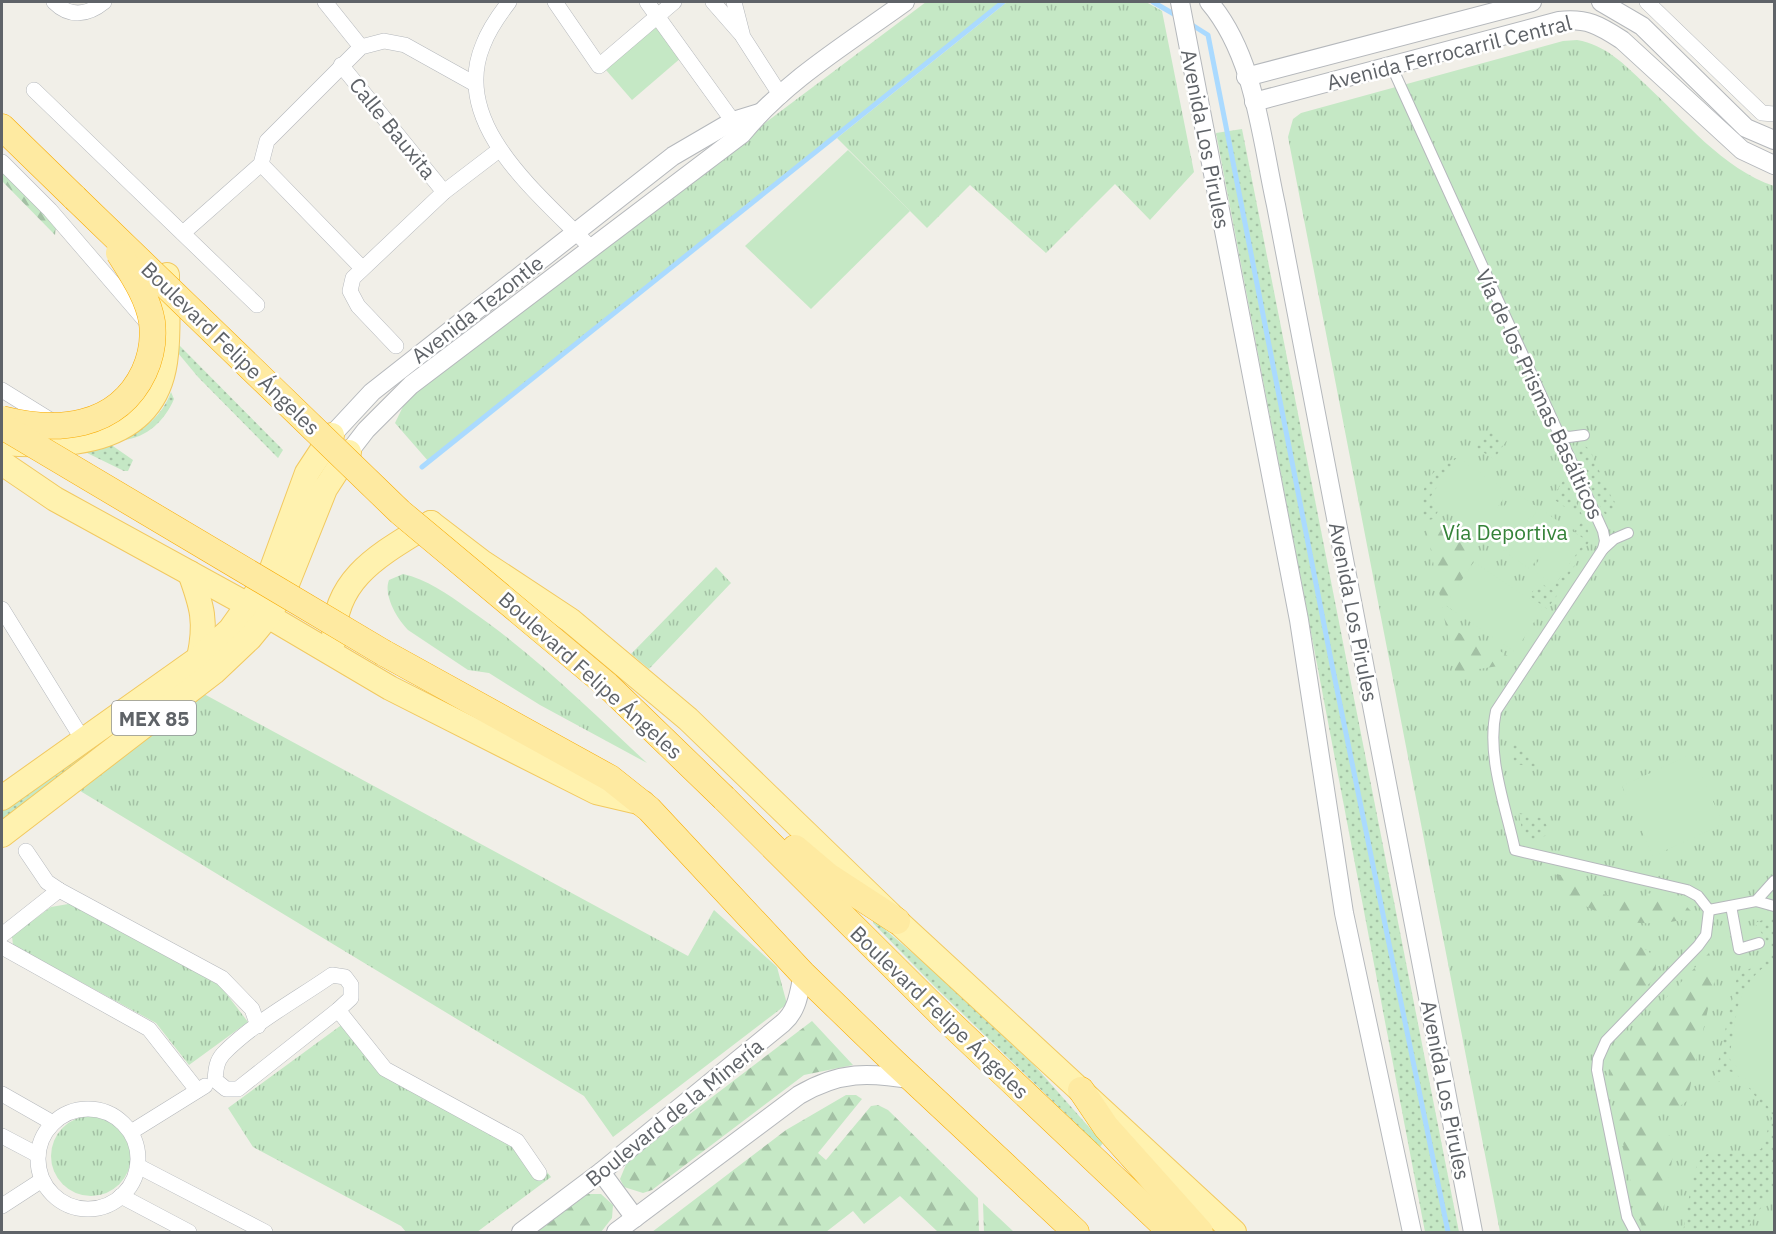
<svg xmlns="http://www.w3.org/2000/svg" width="1776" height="1234" font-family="'IBM Plex Sans',sans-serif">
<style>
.grass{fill:url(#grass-tufts)}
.forest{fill:url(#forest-firs)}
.garden{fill:url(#garden-dots)}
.pitch{fill:#c5e8c5}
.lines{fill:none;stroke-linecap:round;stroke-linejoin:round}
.stream{stroke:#aadaff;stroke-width:5}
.pedestrian-casing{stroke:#b5b8bc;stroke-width:12}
.minor-casing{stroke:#b5b8bc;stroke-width:16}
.tertiary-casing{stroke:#b5b8bc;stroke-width:20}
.primary-casing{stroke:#f2c960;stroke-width:26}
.trunk-casing{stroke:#f9ab00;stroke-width:27}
.pedestrian{stroke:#fff;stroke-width:10}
.minor{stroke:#fff;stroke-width:15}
.tertiary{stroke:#fff;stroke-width:18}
.primary{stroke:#fff2af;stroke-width:24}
.trunk{stroke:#feeaa1;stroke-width:26}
.trunk-bridge-casing{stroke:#f9ab00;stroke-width:27;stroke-linecap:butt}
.trunk-bridge{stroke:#feeaa1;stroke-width:26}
.labels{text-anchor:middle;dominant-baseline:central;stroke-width:5;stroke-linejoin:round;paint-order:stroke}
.shield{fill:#fff;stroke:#8f9295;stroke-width:1.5}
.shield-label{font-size:20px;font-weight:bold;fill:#5f6368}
.street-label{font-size:21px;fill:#5f6368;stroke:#fff}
.park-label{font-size:21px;fill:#348238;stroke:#fff}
</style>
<defs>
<pattern id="grass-tufts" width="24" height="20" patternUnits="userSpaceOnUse" patternTransform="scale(1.5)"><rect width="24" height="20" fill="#c5e8c5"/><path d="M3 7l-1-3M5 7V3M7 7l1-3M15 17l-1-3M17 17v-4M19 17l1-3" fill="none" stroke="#a3c0a4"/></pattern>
<pattern id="forest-firs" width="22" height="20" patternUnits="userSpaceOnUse" patternTransform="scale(1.5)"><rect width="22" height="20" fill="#c5e8c5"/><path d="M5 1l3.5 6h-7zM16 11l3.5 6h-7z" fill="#a3c0a4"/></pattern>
<pattern id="garden-dots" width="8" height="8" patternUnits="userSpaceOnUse" patternTransform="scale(1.5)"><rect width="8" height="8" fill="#c5e8c5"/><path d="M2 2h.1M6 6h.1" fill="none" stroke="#a3c0a4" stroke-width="1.8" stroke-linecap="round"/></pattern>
</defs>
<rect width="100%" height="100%" fill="#f1efe8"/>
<g class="grass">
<polygon points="926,2 1003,2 429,462 395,423 412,388"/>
<polygon points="1007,2 1146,2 1162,11 1194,172 1150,220 1115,184 1046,253 970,185 927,228 837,138"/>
<path d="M1577,40C1606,45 1624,64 1645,84C1684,120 1723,169 1774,186V1232H1500L1288,137L1293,119L1301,113L1563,41Z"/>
<polygon points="716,567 731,583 649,669 631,654"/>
<path d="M403,574C426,579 448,594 467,608C533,653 589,709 647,763L540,705L489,673L468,670L408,630C397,619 383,595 389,580Z"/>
<polygon points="204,694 688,956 714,910 777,967 787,1004 613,1137 584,1096 72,786"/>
<polygon points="74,903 215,979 248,1022 189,1065 156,1023 13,945 12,936 51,907"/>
<polygon points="351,1018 396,1072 518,1136 551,1177 477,1232 406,1232 401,1226 253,1147 228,1108"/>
<circle cx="91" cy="1156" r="40"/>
</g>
<g class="forest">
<polygon points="2,170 56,225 55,235 2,181"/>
<polygon points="1436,525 1464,544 1467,539 1476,545 1468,557 1474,562 1445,605 1459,615 1452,628 1488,652 1492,646 1514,660 1512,664 1472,670 1468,674 1456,677 1426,526"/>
<path d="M1556,874L1604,884L1602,894L1644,903L1647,893L1680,900L1693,913L1691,918C1649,928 1611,925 1575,899C1566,892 1558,887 1556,874Z"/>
<circle cx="1634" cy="968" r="22"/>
<path d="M1709,953L1716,974L1687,1101L1677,1108H1652L1648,1114C1653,1128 1670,1130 1675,1144L1659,1232C1648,1233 1640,1224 1637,1215L1610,1076L1611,1059L1620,1046Z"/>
<polygon points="812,1021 853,1065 804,1075 652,1190 643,1193 624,1187 620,1179 627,1162"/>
<polygon points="846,1095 856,1095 862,1099 818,1153 826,1160 871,1106 878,1105 888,1110 978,1198 979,1232 938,1232 900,1196 864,1224 853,1211 826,1232 652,1232 786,1130"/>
<polygon points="588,1194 601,1194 613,1205 612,1218 601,1232 534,1232"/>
<polygon points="983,1203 1014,1232 984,1232"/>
</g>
<g class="garden">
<polygon points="1242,129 1459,1232 1425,1232 1216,133"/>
<polygon points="179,345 283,450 278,458 198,377 178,353"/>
<path d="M171,392L174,399C165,420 147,438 123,440C146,428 162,416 171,392Z"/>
<polygon points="1493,431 1507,440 1494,459 1475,447 1485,432"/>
<polygon points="110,444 133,460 128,471 124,471 83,451"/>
<path d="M1585,446L1589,449L1616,507L1614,516L1605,514C1597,501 1575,464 1577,450Z"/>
<path d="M1457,457L1430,499L1441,507L1433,519L1424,521C1418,488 1427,471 1457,457Z"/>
<polygon points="1565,478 1587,526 1590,540 1560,590 1555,585 1585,540 1574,532 1583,520 1552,498"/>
<polygon points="1539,582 1558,594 1547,609 1530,596"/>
<polygon points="147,702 94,752 2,823 2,804"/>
<polygon points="1511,740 1539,764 1537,767 1514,764"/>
<polygon points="1519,813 1542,818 1549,829 1547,835 1531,842 1523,836"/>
<polygon points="1765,919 1774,919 1774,952 1755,923"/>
<polygon points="874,920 943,979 1035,1066 1103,1143 1100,1147 935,987 873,923"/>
<path d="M1774,953V961C1734,983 1737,1017 1730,1058L1746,1078L1742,1081L1736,1073L1724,1070L1720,1082L1714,1081L1737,977Z"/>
<polygon points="1752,1086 1774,1114 1774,1188 1745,1232 1683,1232 1693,1175 1699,1161 1707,1154 1752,1153 1761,1149 1772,1118 1749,1088"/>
</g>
<g class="pitch">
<polygon points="655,27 682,57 632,100 606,70"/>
<polygon points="848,150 910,211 811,309 745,246"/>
<polygon points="1457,457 1508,492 1480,533 1429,499"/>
<polygon points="1514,492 1537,507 1506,552 1484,537"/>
<polygon points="1539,508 1561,523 1530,569 1508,554"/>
<polygon points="1563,525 1586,540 1555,585 1532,570"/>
<polygon points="1474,562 1543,608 1515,652 1445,605"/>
<polygon points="1692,754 1723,824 1653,856 1622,786"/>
<path d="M1774,961V1114L1729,1058C1737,1017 1734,983 1774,961Z"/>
</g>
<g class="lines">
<g class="stream">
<polyline points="1153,2 1179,17"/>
<polyline points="1189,23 1208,35 1332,665 1448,1232"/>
<polyline points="422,467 1003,2"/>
</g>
<defs>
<g id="pedestrian">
<path d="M1391,65L1603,531L1605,541L1603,549L1496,711C1486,756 1506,807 1515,850L1687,890L1698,896L1709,910L1706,935L1698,946L1606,1041L1598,1059L1597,1070L1627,1217L1635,1232"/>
<polyline points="1558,435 1569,437 1584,435"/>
<polyline points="1603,549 1614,539 1628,533"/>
<polyline points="1756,901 1774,906"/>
<polyline points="1731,906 1739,949 1759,943"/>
<polyline points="1709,910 1756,901 1774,881"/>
</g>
<g id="minor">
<path d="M54,2C70,18 88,15 104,2"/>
<polyline points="325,2 361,47"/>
<path d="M509,2C499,15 489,29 483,45C449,126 543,197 592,249"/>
<polyline points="555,2 599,66 674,2"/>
<polyline points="647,2 740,131"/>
<polyline points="713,2 741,34"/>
<polyline points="734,2 743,37 781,96"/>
<polyline points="1647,2 1762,113 1774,114"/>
<polyline points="341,65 444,192"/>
<polyline points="34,90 257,305"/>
<polyline points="2,162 50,210 149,325"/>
<polyline points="261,164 361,267"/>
<polyline points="183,233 261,164 267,141 361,47 384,41 405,45 475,84"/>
<polyline points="396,346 358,306 350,291 353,278 444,192 499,150"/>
<polyline points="2,390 52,421"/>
<polyline points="2,609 83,740"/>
<polyline points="26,851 47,882 59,890 222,978 252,1009 258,1026"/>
<polyline points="2,935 59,890"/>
<polyline points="2,947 149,1029 197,1090"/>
<path d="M332,975L345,977L351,985V998L338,1010L238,1089H226L215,1080C216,1070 216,1062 223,1054C253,1023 296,1000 332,975Z"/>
<polyline points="338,1010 385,1069 517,1141 539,1173"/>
<polyline points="2,1094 53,1123"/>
<circle cx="88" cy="1159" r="50"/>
<polyline points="131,1132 205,1086"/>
<polyline points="2,1136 38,1155"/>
<polyline points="138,1166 265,1232"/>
<polyline points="121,1196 189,1232"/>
<polyline points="2,1206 42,1180"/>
</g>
<g id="tertiary">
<polyline points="1180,2 1299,620 1344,913 1412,1232"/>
<path d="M1209,2C1255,56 1261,138 1276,205L1473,1232"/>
<polyline points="1601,2 1642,26 1746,128 1774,140"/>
<polyline points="1246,77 1532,2"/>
<path d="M1254,102L1559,21C1587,18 1599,25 1622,40L1742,150L1774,165"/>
<polyline points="332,435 372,392 673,156 733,121 759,113"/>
<path d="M349,452L366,430L411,385L742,134C786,80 850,42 905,2"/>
<polyline points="601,1172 635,1218"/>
<path d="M521,1232L601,1172L783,1023C798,1010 799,992 803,974"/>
<path d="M616,1232L799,1095C840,1071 869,1072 914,1080"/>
</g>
<g id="primary">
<path d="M2,443C73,448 158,443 166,354C169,328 167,301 167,275"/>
<polyline points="2,463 55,499 268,616 390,688 596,792 643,803"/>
<polyline points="431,523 482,562 570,620 688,719 897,921 1234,1232"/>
<path d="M190,573C202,606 207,622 199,658"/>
<path d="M334,640C333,577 383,553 431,523"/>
<polyline points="2,798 199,658 230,630 270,574 307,473 332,435"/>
<polyline points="2,835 214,672 250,638 268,616 287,584 325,489 349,452"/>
</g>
<g id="trunk">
<polyline points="2,127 75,198"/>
<polyline points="384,653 610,778 649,809 803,974 894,1062 1076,1232"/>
<polyline points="724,798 948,1021 1171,1232"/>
<polyline points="795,848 828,876 897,921"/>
<polyline points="1081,1090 1106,1127 1200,1232"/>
</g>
</defs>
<use href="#pedestrian" class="pedestrian-casing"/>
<use href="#minor" class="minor-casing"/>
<use href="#tertiary" class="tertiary-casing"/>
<use href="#primary" class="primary-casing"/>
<use href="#trunk" class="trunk-casing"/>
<use href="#pedestrian" class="pedestrian"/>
<use href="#minor" class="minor"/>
<use href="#tertiary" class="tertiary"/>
<use href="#primary" class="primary"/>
<use href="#trunk" class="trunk"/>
<defs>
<g id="trunk-bridge">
<polyline points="75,198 400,512 607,685 724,798"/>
<path d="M2,419C56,433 117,429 144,372C151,357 154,339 152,322C148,297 132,274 119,253"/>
<polyline points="2,426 384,653"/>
</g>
</defs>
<use href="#trunk-bridge" class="trunk-bridge-casing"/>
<use href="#trunk-bridge" class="trunk-bridge"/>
</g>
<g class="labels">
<rect class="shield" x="112" y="701" width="84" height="34" rx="4.5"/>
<g class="shield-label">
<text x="154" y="718">MEX 85</text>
</g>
<g class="street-label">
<text transform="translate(1449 52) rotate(-14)">Avenida Ferrocarril Central</text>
<text transform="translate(393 128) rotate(51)">Calle Bauxita</text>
<text transform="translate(1206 139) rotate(79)">Avenida Los Pirules</text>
<text transform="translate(477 309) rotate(-38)">Avenida Tezontle</text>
<text transform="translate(231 348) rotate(44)">Boulevard Felipe Ángeles</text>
<text transform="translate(1540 394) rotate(65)">Vía de los Prismas Basálticos</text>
<text transform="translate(1354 612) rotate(79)">Avenida Los Pirules</text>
<text transform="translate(591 675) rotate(42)">Boulevard Felipe Ángeles</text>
<text transform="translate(940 1012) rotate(44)">Boulevard Felipe Ángeles</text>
<text transform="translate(1446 1090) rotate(79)">Avenida Los Pirules</text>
<text transform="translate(674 1112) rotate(-39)">Boulevard de la Minería</text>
</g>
<g class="park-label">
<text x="1505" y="532">Vía Deportiva</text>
</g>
</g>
<rect width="1776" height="1234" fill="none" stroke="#5f6368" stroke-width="6"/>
</svg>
